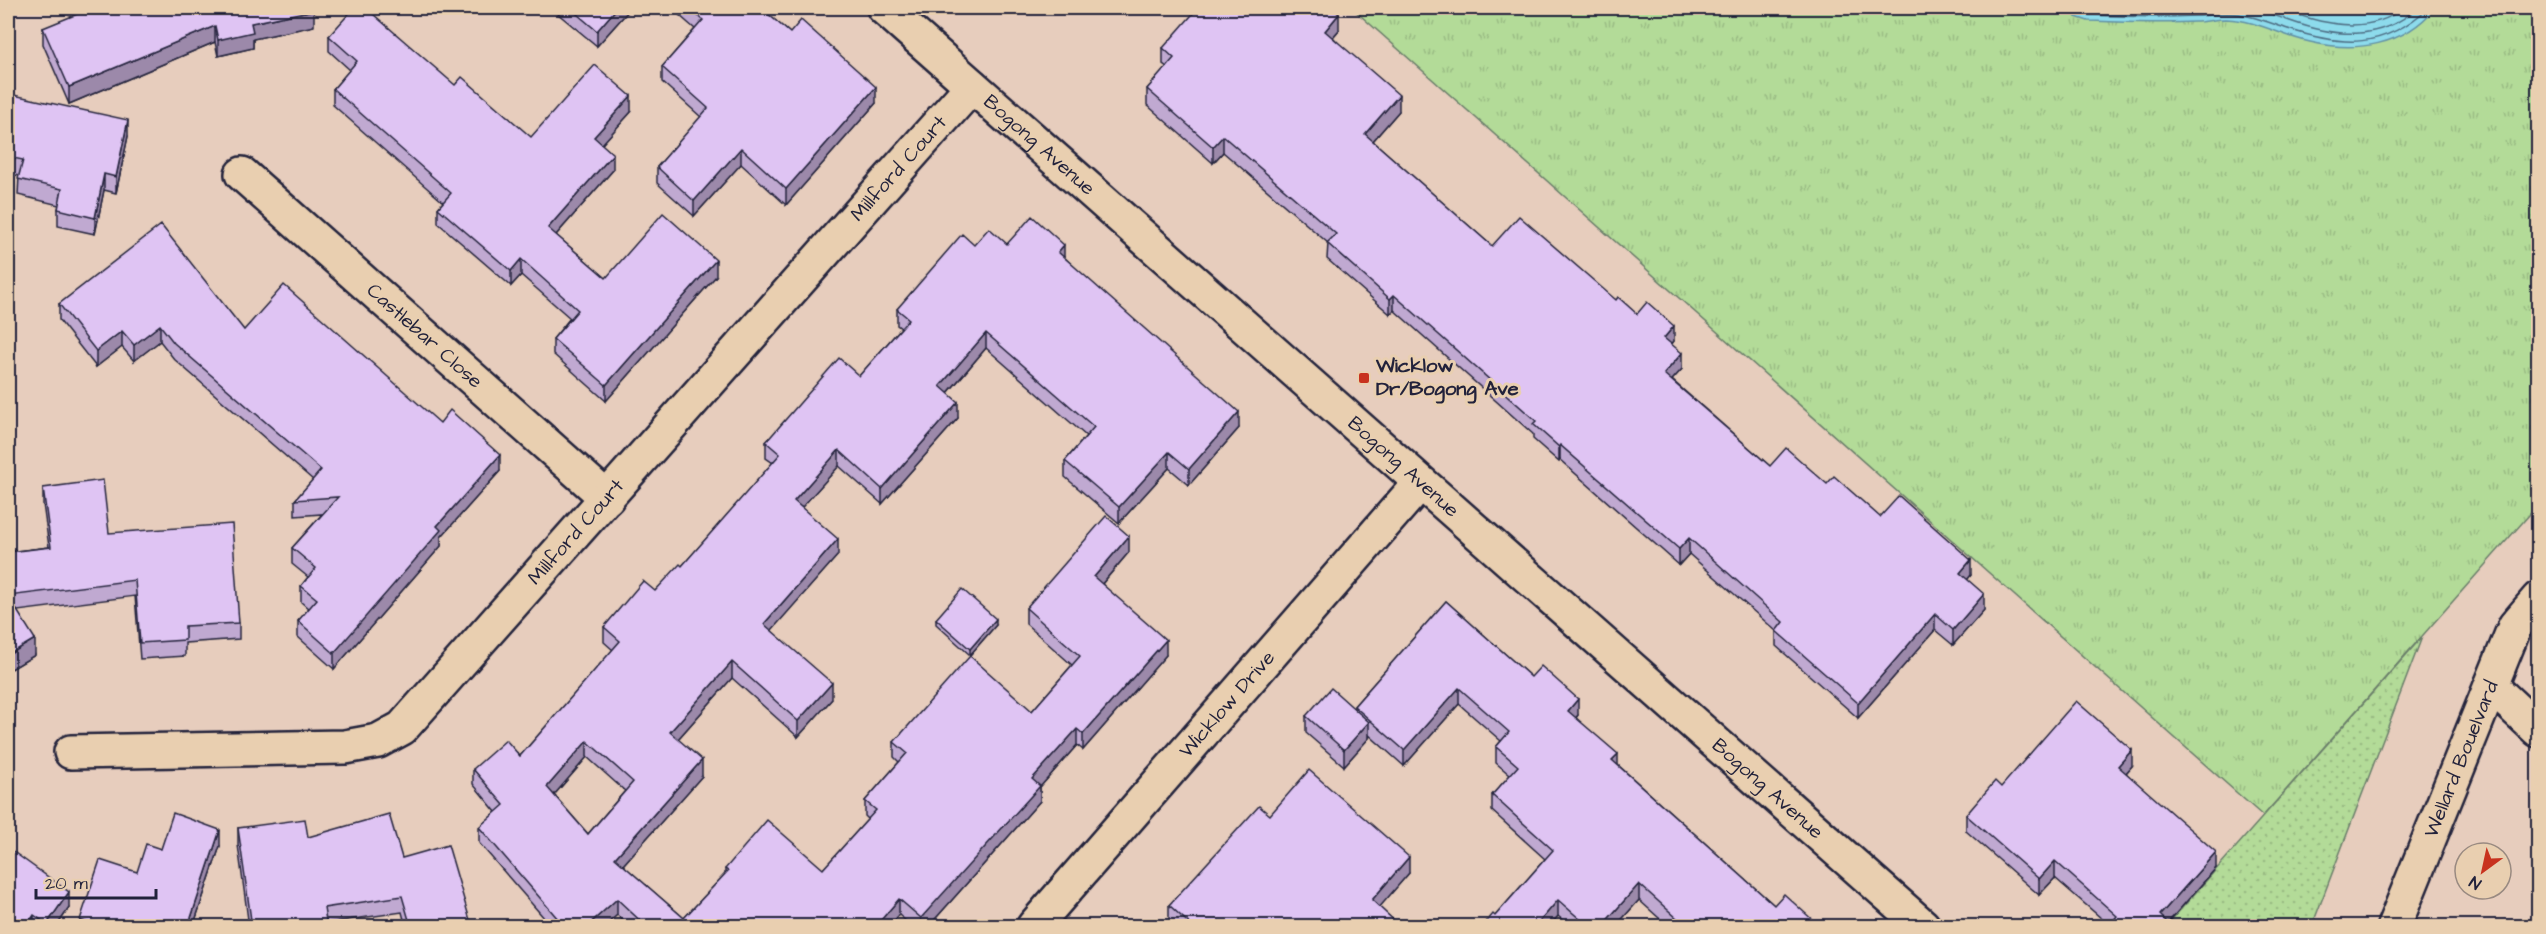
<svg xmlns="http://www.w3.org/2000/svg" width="2546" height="934" font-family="'Architects Daughter',sans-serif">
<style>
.grass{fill:url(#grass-tufts);stroke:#6a7e6a;stroke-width:1.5}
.park{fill:url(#park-dots);stroke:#6a7e6a;stroke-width:1.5}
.water{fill:#8ddbec;stroke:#6291a5;stroke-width:1.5}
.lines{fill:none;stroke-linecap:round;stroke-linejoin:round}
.shore{stroke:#4d6c82;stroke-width:1.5}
.street-casing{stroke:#22223b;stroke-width:38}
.street{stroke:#e9cfb0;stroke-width:33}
.wall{fill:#c0a9d1;stroke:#22223b;stroke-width:1.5;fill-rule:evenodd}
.shaded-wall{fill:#9c89aa;stroke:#22223b;stroke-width:1.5}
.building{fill:#dfc4f3;stroke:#22223b;stroke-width:1.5;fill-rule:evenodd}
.poi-dot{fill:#c8321e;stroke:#e9cfb0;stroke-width:2}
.labels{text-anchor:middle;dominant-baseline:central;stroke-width:6;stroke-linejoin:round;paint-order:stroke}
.street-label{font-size:20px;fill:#22223b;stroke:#e9cfb0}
.poi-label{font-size:20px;font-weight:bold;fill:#22223b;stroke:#e9cfb0;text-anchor:start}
</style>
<defs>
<pattern id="grass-tufts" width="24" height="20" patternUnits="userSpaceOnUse" patternTransform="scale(1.5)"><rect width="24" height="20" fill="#b3db98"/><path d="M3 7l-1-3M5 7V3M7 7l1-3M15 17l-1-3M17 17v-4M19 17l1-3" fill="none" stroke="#9abc84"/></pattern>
<pattern id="park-dots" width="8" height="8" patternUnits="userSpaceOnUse" patternTransform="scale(1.5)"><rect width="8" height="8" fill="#b3db98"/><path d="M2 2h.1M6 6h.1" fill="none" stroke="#9abc84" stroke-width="1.8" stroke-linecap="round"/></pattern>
</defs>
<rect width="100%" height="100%" fill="#e7cdbd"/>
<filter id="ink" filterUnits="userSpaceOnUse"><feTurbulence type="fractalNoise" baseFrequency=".0167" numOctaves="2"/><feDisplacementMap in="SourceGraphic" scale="12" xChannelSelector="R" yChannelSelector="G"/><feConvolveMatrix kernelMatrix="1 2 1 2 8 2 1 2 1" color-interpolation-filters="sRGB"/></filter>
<g filter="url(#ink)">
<polygon class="grass" points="1352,8 2538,8 2538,505 2263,816"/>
<polygon class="park" points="2422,637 2312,926 2166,926"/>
<path class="water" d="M2070,8H2435C2404,46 2356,53 2310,42C2281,36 2257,20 2226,19C2216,19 2205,22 2194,22C2159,24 2124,22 2088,21L2076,17Z"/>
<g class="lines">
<g class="shore">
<path d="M2077,8L2080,12L2090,15C2125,16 2160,18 2195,16C2206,16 2216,13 2227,13C2250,14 2267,22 2288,29C2343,47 2384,49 2428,8"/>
<polyline points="2090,8 2206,8"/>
<path d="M2245,8C2261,9 2275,16 2290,21C2335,37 2380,42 2417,8"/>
<path d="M2279,8C2317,23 2368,37 2403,8"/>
</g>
<defs>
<g id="street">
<path id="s1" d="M884,8L1923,926"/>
<path id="s2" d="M242,174L607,498"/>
<polyline points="2491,686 2538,730"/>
<path id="s3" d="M71,752L345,747L378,741L402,728L972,86"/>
<path id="s4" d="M1034,926L1420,483"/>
<path id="s5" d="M2394,926L2515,626L2538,599"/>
</g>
</defs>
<use href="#street" class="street-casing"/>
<use href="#street" class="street"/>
</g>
<g class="wall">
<polygon points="551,8 631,8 597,46"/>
<polygon points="671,8 761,8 790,33 876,103 786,205 741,164 694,216 657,183 657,167 701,117 662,82 662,67 695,29"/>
<polygon points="314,26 253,39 253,48 218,56 215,42 69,104 43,44 43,28"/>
<polygon points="1339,30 1333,37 1399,111 1373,141 1492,246 1616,300 1637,314 1674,341 1671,345 1682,369 1672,380 1770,466 1827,484 1971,575 1967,580 1984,610 1953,645 1935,630 1858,718 1776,646 1776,631 1689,554 1679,565 1560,460 1559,462 1533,439 1533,434 1394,310 1390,314 1327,259 1328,243 1223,152 1213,163 1147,105 1147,89 1167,67 1163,64 1163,48"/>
<polygon points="329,36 455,85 531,137 631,112 602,144 613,170 556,235 606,278 716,276 606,401 553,354 553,339 570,318 521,275 511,286 438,223 438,208 443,202 333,105 333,89 350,70 329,51"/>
<polygon points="8,100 128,136 116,193 104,190 95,234 58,226 58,209 59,205 18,195 19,176 8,173"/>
<path d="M1007,244L1064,257L1239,428L1189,485L1169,468L1119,523L1065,477V461L1086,436L986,348L948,393L958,418L882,504L839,466L801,508L838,555L771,630L832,699L798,737L732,678L678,739L702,776L623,865L684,918L725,874V869H823L868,819L865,816V801L899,762L894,757V742L1032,711L1072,665L1026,624V608L1129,552L1102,584L1166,655L1083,750L1077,745L1040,787V801L928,927H913L899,915L889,927H630L617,915L604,927H552L479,843V827L496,812L473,784V769L520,756L613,650L604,642V627L655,591L682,566L773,463L766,458V442L859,376L901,328L897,325V309L974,245ZM587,757L625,791L588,834L554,795Z"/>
<polygon points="59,304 244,330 440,423 500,471 441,537 441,546 334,669 298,637 298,621 309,609 301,602 301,586 308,577 292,564 292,548 322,514 295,516 295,500 313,480 174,359 160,341 134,361 122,347 96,367 59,320"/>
<polygon points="43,488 239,623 239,639 185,643 185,656 140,659 135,596 17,611 35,655 8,671 8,552 49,547 43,504"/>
<polygon points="1446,601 1531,677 1578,715 1576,718 1618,765 1774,905 1815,927 1669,927 1639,900 1615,927 1571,927 1558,916 1549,927 1482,927 1495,916 1545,859 1492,811 1492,795 1510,775 1496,763 1496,747 1501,741 1459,704 1404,766 1369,735 1369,738 1344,766 1306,733 1306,716 1354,708 1354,706"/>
<polygon points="936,619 996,625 970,655 936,624"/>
<polygon points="2132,766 2126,773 2216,868 2168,922 2169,927 2109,925 2055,878 2039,895 1966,831 1966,815 2001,787"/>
<polygon points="1270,815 1409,873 1379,907 1401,927 1175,927 1169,921 1169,905"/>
<polygon points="238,828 308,837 402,858 472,927 406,927 402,912 327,923 327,927 249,927 238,845"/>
<polygon points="220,846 193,927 80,927 80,920 137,872 161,849"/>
<polygon points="8,848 69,908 56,927 8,927"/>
</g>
<g class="shaded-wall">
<polygon points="617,8 631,8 597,46 597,31"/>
<polygon points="314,10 314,26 253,39 253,48 218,56 218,40 251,23"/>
<polygon points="1339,14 1339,30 1325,46 1325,31"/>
<polygon points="215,26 215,42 69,104 69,87"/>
<polygon points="876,87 876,103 786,205 786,189"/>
<polygon points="1399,95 1399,111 1365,150 1365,134"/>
<polygon points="631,96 631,112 594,153 594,137"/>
<polygon points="128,120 128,136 116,193 116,177"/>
<polygon points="1223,136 1223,152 1213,163 1213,147"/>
<polygon points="741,148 741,164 694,216 694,201"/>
<polygon points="613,154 613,170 548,244 548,228"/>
<polygon points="104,174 104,190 95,234 95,218"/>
<polygon points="1064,245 1064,260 1058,252"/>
<polygon points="521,259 521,275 511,286 511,271"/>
<polygon points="716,260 716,276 606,401 606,385"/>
<polygon points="1394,295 1394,310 1390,314 1390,299"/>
<polygon points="160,325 160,341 134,361 134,345"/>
<polygon points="1674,326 1674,341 1664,353 1664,338"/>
<polygon points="122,331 122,347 96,367 96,351"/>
<polygon points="986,333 986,348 940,402 940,386"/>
<polygon points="1682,353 1682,369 1664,389 1664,374"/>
<polygon points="958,402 958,418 882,504 882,489"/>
<polygon points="1239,412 1239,428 1189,485 1189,469"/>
<polygon points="1560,445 1560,460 1559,462 1559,447"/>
<polygon points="839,450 839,466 794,516 794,501"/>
<polygon points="1169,452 1169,468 1119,523 1119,507"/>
<polygon points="500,455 500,471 441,537 441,546 334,669 334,653 437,526"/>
<polygon points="1129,536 1129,552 1094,593 1094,577"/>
<polygon points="1689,538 1689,554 1679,565 1679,549"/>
<polygon points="838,539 838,555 764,639 764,624"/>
<polygon points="1971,560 1971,575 1960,589 1960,573"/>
<polygon points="1984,594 1984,610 1953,645 1953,630"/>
<polygon points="1935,614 1935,630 1858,718 1858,703"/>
<polygon points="996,619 996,625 970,655 970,649"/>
<polygon points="35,639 35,655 8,671 8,655"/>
<polygon points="1166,640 1166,655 1083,750 1083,734"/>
<polygon points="732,662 732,678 670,748 670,732"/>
<polygon points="832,683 832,699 798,737 798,721"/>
<polygon points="1459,688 1459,704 1404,766 1404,750"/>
<polygon points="1578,699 1578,715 1568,727 1568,711"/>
<polygon points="1369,722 1369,738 1344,766 1344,750"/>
<polygon points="1077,729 1077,745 1040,787 1040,801 928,927 921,927 921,918 1032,779"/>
<polygon points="587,741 587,757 547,803 547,787"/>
<polygon points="2132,750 2132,766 2118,782 2118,766"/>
<polygon points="1618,754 1618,770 1612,760"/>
<polygon points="702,760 702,776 615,874 615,858"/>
<polygon points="220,830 220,846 193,927 188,927"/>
<polygon points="2216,852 2216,868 2164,927 2160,915"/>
<polygon points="1409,857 1409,873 1372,916 1372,900"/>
<polygon points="2055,861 2055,878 2039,895 2039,879"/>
<polygon points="1639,884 1639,900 1615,927 1601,927"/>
<polygon points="69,892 69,908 56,927 47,927 47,924"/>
<polygon points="617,899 617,915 604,927 586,927"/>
<polygon points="899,899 899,915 889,927 875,927"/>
<polygon points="1558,900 1558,916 1549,927 1535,927"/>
<polygon points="34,915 34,927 26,927"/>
</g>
<g class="building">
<polygon points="92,8 314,8 314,10 251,23 253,32 218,40 215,26 69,87 43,28"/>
<polygon points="354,8 366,8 455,85 462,77 531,137 595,65 631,96 594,137 613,154 548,228 606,278 663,213 716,260 606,385 553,339 578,310 521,259 511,271 438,208 451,193 333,89 357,61 329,36"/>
<polygon points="570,8 617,8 597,31"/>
<polygon points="689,8 761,8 790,33 801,20 876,87 786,189 741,148 694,201 657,167 708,108 662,67 703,20"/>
<polygon points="1198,8 1332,8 1339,14 1325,31 1399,95 1365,134 1492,246 1519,216 1616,300 1618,297 1637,314 1647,302 1674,326 1664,338 1682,353 1664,374 1770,466 1786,448 1827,484 1834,476 1880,517 1899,496 1971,560 1960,573 1984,594 1953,630 1935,614 1858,703 1776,631 1783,622 1689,538 1679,549 1560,445 1559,447 1533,424 1536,421 1394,295 1390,299 1327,243 1336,234 1223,136 1213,147 1147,89 1174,58 1163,48"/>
<polygon points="9,94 128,120 116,177 104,174 95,218 58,209 62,189 18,179 23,160 8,157 8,100"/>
<path d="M1032,216L1064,245L1058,252L1239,412L1189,469L1169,452L1119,507L1065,461L1094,427L986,333L940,386L958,402L882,489L839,450L794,501L838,539L764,624L832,683L798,721L732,662L670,732L702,760L615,858L684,918L728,871L725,869L767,820L823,869L876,810L865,801L907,753L894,742L970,656L1032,711L1080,656L1026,608L1106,516L1129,536L1094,577L1166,640L1083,734L1077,729L1032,779L1040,786L921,918L899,899L875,927H647L617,899L586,927H565L479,827L504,805L473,769L506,740L520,756L620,641L604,627L643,581L655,591L680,564L682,566L780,454L766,442L839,358L859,376L909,319L897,309L962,234L974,245L989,228L1007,244ZM587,741L633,782L588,834L547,787Z"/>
<polygon points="161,225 244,330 284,285 440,423 450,410 500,455 437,526 441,530 334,653 298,621 317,599 301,586 316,568 292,548 338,497 295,500 321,470 174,343 160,325 134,345 122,331 96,351 59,304"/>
<polygon points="103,480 109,533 232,524 239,623 185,626 185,640 140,643 135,580 8,596 35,639 8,655 8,552 51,547 43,488"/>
<polygon points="962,589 996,619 970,649 936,619"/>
<polygon points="1446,601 1531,677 1541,666 1578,699 1568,711 1618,754 1612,760 1774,905 1784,894 1815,922 1813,925 1815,927 1687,927 1639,884 1601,927 1589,927 1558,900 1535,927 1482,927 1493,914 1495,916 1553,850 1492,795 1518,766 1496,747 1509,732 1459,688 1404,750 1354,706"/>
<polygon points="1331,688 1369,722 1344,750 1306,716"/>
<polygon points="2076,701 2132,750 2118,766 2216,852 2160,915 2169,924 2167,927 2108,927 2117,916 2055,861 2039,879 1966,815 1995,781 2001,787"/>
<polygon points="1309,770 1409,857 1372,900 1401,927 1193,927 1169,905 1259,806 1270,815"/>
<polygon points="173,813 220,830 188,927 100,927 80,920 100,860 137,872 146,844 161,849"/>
<polygon points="389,814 402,858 448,845 472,927 411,927 402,896 324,908 327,927 252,927 238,828 305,819 308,837"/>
<polygon points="8,848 69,892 47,924 34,915 26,927 8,927"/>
</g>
</g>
<rect class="poi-dot" x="1358" y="372" width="12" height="12" rx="3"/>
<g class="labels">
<g class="street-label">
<text stroke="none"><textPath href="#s1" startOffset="207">Bogong Avenue</textPath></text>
<text stroke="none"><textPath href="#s3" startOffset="1083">Millford Court</textPath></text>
<text stroke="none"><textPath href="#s2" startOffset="244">Castlebar Close</textPath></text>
<text stroke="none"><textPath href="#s1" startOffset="693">Bogong Avenue</textPath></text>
<text stroke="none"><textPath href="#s3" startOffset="597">Millford Court</textPath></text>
<text stroke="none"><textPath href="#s4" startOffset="294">Wicklow Drive</textPath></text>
<text stroke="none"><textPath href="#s5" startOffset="180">Wellard Bouelvard</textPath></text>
<text stroke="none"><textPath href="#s1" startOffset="1179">Bogong Avenue</textPath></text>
</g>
<g class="poi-label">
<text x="1376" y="366">Wicklow<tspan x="1376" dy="23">Dr/Bogong Ave</tspan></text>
</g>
</g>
<rect width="2546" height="934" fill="none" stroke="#e9cfb0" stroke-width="30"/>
<rect x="15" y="15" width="2516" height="904" fill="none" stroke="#22223b" stroke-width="2" filter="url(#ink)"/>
<g transform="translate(2483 871) rotate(213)"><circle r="28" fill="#e9cfb0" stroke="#998a81" stroke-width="1.5"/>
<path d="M0-4.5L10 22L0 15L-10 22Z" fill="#c8321e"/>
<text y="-9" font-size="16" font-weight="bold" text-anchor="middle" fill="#22223b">N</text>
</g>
<path d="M36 889v9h120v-9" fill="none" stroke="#22223b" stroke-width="3"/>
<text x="45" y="889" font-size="18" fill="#22223b" stroke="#e9cfb0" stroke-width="4.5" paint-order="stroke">20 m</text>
</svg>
